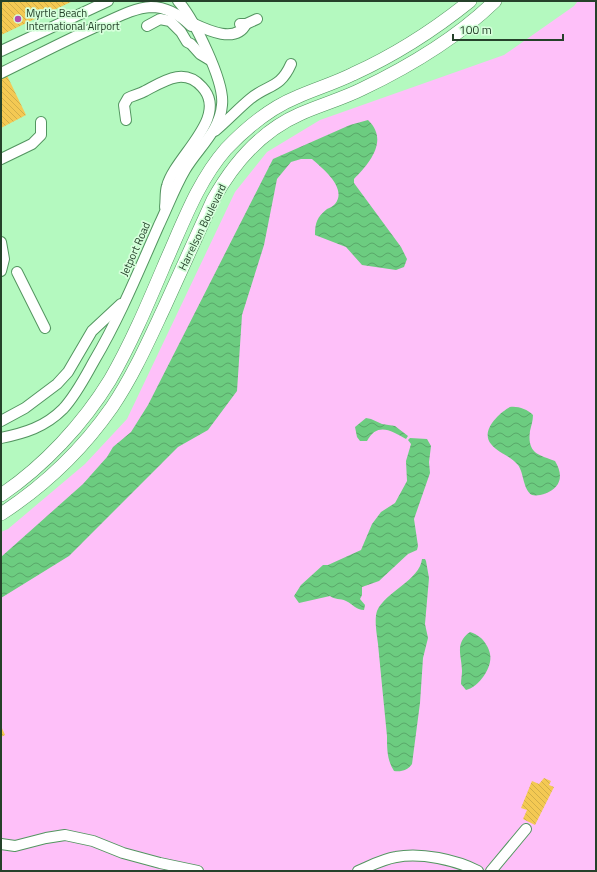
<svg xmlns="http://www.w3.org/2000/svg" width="597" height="872" font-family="'Titillium Web',sans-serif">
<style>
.green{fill:#fec0f9}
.water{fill:url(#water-waves)}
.building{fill:url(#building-back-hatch)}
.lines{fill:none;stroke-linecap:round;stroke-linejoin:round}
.minor-casing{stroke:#539560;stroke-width:12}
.major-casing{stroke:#539560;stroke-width:14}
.minor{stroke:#fff;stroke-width:10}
.major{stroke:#fff;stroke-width:13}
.poi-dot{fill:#b34cb0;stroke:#d6ffdb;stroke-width:1.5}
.labels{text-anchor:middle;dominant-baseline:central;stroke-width:3.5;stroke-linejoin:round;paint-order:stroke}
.poi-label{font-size:11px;fill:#25412a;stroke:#d6ffdb;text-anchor:start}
.street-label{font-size:11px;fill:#25412a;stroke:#d6ffdb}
</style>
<defs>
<pattern id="water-waves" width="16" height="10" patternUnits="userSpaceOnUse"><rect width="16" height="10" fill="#6ccc80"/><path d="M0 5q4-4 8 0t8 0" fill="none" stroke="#59a769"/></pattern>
<pattern id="building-back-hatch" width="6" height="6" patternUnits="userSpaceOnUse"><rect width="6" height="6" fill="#f4c953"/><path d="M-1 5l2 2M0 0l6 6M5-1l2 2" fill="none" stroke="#d1ae48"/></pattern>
</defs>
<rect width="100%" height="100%" fill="#b4f9bf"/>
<polygon class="green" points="578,1 596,1 596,871 1,871 1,532 8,529 85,464 127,419 235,192 267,152 320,120 504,55 574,6"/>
<g class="water">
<path d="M368,120C389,140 370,163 354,179V183L401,247L407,259L404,267L396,270L362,265L346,247L315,235C315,223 317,217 327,209C330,208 333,206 335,204C348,188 322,168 312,159H301L291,162L277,179L264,245L242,315L237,391L208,430L178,447L69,556L1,598V557L83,484L107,457L113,447L131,432L148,405L273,159L350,125Z"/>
<path d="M510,407C518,406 527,409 533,415C533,421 531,426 530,431C527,453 538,455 555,461C564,476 561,488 544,494C541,495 536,496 532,495C523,490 524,473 518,465C511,456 498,453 491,444C480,431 499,413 510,407Z"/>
<path d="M366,418L371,419L382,424L395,426L408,436L406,439C391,430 377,422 367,441H360L357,437L355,427Z"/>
<path d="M410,438L427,439L431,446L429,462L430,473L414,519L418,546L417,550L408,554L379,581L362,587V595L360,599L365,605L364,610C356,610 353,604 346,601C340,598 335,600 330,596L299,603L294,596L301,585L323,565H328L361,550L372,524L381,512L395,503L407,481L406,461L411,444L408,440Z"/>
<path d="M422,559H425L426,561L429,578L425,624L428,638L423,658L420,703L412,764C408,770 402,772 394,771C387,760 387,749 387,736C384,706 381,675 378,644C377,635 374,620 377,611C385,592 420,580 422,559Z"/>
<path d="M470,632C474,633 477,635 481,638C485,642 489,648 490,654C493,667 479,687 466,690L461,684C461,679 462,675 462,671C462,656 454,643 470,632Z"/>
</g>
<g class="building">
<polygon points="1,1 73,1 1,35"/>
<polygon points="1,63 26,115 1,128"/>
<polygon points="1,726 5,735 1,737"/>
<polygon points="544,778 551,781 549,785 554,787 535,825 523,819 527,810 521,808 532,781 539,784"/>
</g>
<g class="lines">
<defs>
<g id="minor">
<path d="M192,23C207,30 236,44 246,24"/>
<polyline points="240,24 246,24 257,19"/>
<polyline points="147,26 160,19 170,21 181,32 187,42 191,44 200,54 210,60"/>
<polyline points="1,51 108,1"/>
<path d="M1,73C34,57 66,40 100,25C116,18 133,8 151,7C167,7 180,15 191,26"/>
<path d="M126,120L124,105L128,98C134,95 140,94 145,91C164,81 184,67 202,87C230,117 175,156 167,186C165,192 166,200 165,207"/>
<path d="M215,131C227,121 238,109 250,99C268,84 280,89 291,64"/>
<polyline points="1,159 32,144 41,135 41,122"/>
<polyline points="1,242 4,259 1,271"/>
<polyline points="17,272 45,328"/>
<polyline points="1,421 25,408 57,384 68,372 92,331 121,304"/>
<path d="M1,438C25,433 45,427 63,409C76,395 85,377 94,361C120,317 139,270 159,225C168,206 175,187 185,170C198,148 220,131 222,105C225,82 194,19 178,1"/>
<polyline points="1,844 15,846 46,838 65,835 93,841 123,853 160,863 198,871"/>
<path d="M358,871C370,866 383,859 396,857C421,852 456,860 478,871"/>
<polyline points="491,871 526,829"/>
</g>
<g id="major">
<path d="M1,495C44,466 83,424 110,380C132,342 149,301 166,261C183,223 198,181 226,149C246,128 270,108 297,97C315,89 335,83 353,74C395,55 434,30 470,1"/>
<path d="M1,514C44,486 82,450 112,407C133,376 148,342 164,308C180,272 197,236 213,200C233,164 261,131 300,114C320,105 342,99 362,89C410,66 457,38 495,1"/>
</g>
</defs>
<use href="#minor" class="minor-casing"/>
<use href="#major" class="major-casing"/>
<use href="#minor" class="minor"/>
<use href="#major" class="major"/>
</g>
<circle class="poi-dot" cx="18" cy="19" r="4"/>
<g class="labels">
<g class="poi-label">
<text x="26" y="13">Myrtle Beach<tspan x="26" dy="13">International Airport</tspan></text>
</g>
<g class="street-label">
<text transform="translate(202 227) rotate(-64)">Harrelson Boulevard</text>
<text transform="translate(135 249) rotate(-66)">Jetport Road</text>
</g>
</g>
<rect width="597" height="872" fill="none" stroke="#25412a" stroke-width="4"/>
<path d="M453 34v6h110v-6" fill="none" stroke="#25412a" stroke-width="2"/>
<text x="459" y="34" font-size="12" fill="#25412a" stroke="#d6ffdb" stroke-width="3" paint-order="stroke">100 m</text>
</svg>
